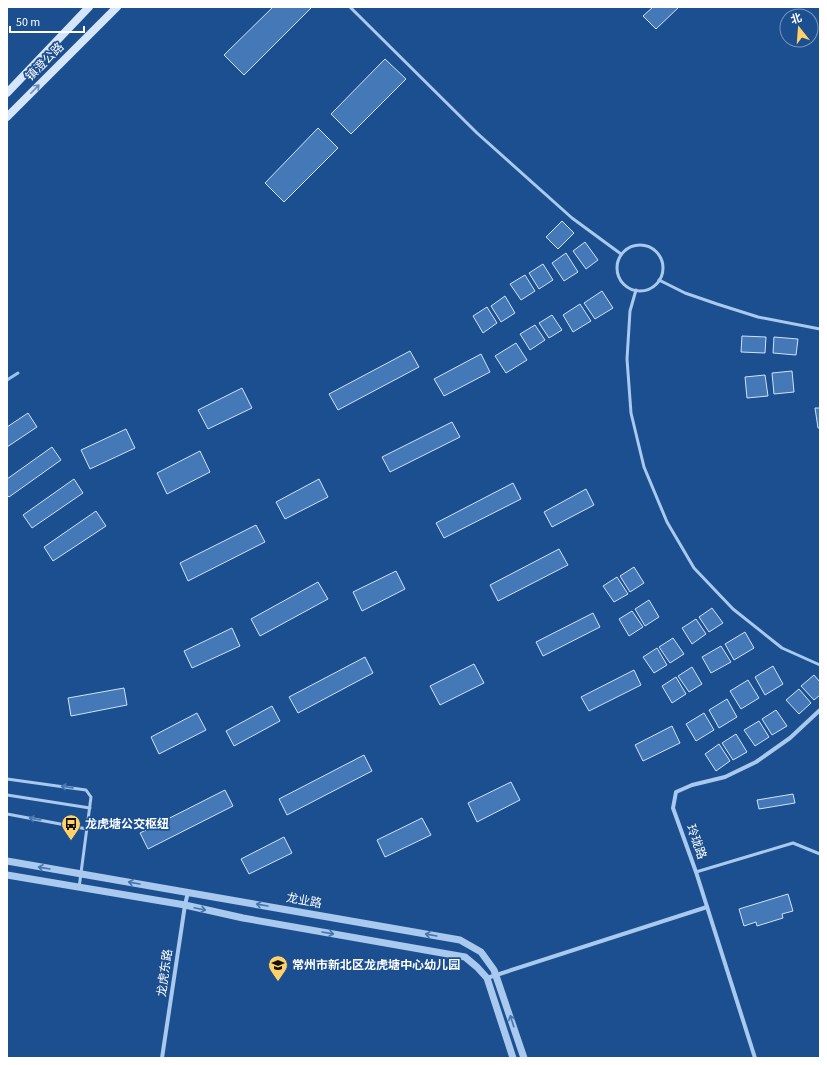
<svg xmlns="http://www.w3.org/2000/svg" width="827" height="1065" font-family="'Source Sans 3','Noto Sans SC',sans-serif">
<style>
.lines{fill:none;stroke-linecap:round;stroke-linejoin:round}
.stream{stroke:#9cc4f0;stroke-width:3}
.building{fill:#4478b7;stroke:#cfe3fa}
.service{stroke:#a9c9ee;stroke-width:3}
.minor{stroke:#a9c9ee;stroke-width:4}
.tertiary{stroke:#a9c9ee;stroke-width:7}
.secondary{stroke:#d6e6fa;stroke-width:8}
.oneway{stroke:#668bba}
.oneway2{stroke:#4674ac}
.labels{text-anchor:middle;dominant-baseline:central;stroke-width:3.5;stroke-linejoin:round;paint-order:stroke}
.street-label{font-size:12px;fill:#fff;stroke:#1b4f8f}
.poi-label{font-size:12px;font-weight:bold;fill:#fff;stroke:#1b4f8f;text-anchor:start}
</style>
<rect width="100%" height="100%" fill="#1b4f8f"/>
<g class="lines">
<polyline class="stream" points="7,380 18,373"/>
</g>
<g class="building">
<polygon points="273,7 312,7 244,75 224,55"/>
<polygon points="653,7 679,7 656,29 643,16"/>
<polygon points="385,59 406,79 351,134 331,114"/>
<polygon points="318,128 338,148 284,202 265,183"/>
<polygon points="562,221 574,233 558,249 546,237"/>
<polygon points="585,242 598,260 586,269 573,251"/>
<polygon points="566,253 578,272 564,281 552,263"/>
<polygon points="543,264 553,280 539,289 529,273"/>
<polygon points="525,275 535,291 521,300 510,284"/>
<polygon points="602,291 613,308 595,319 584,303"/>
<polygon points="505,296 515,313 501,322 491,306"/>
<polygon points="580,304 591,321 573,332 563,315"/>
<polygon points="487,307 497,323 483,333 473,316"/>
<polygon points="552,315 562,330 549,338 539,323"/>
<polygon points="535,325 545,340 530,350 520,334"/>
<polygon points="742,336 766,337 765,353 741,352"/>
<polygon points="774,337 798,339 796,355 773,353"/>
<polygon points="516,343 527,360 506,373 495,356"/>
<polygon points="410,351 419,367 338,410 329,394"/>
<polygon points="481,354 490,372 444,396 434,379"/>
<polygon points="792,371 794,392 774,394 772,373"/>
<polygon points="765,375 768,396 747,398 745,377"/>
<polygon points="242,388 252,408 208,429 198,410"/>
<polygon points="815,408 820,408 820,428 818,428"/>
<polygon points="28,413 37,427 7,447 7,427"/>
<polygon points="452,422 460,437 390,472 382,457"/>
<polygon points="126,429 135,448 90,469 81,450"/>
<polygon points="52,447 61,460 9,497 7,495 7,479"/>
<polygon points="200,451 210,472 167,494 157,473"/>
<polygon points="74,479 83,493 32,528 23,515"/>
<polygon points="319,479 328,497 285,519 276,502"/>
<polygon points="513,483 521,499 444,538 436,523"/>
<polygon points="586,489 594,505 552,527 544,512"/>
<polygon points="96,511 106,526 53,561 44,547"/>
<polygon points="256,525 265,542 188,581 180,563"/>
<polygon points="559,549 568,565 498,601 490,585"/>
<polygon points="634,567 644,583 630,592 620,576"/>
<polygon points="396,571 405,589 362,611 353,592"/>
<polygon points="617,577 628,594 614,602 603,586"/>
<polygon points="318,582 328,599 260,636 251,619"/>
<polygon points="649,600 659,617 645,626 635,609"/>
<polygon points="712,608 723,623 709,632 699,617"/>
<polygon points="632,611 643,627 629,636 619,619"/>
<polygon points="593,613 600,627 543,656 536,642"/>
<polygon points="696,619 706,634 692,644 682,628"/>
<polygon points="232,628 240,646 192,668 184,651"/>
<polygon points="745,632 754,648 734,660 725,644"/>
<polygon points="673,638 684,654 670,663 659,647"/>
<polygon points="721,646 731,662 711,673 702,657"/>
<polygon points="657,648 667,665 654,673 643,657"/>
<polygon points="365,657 373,673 298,713 289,697"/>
<polygon points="474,664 484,683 440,705 430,686"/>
<polygon points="773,666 783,684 765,695 755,677"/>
<polygon points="692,667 702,684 689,692 678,676"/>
<polygon points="634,670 641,685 589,711 581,697"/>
<polygon points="814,675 820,682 820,695 814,700 801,686"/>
<polygon points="676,677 686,694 672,703 662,686"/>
<polygon points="748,680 759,698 741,709 730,691"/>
<polygon points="124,688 127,705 71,716 68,698"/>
<polygon points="799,689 811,703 799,714 786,700"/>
<polygon points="727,699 737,717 719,728 709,710"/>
<polygon points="272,706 280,721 234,746 226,731"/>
<polygon points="776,710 787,726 772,735 762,719"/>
<polygon points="197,713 206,730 159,754 151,737"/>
<polygon points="704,713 714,730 696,741 686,724"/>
<polygon points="759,721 769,737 755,746 744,730"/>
<polygon points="672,726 680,743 643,761 635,745"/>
<polygon points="736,734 747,752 733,760 722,743"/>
<polygon points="719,744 730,761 716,771 705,754"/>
<polygon points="364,755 372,771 287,815 279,799"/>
<polygon points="511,782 520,800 477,822 468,803"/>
<polygon points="225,790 233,806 148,849 140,833"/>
<polygon points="793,794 795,803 759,809 757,800"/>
<polygon points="422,818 431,835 385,857 377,840"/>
<polygon points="284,837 292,853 249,874 241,859"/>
<polygon points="788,894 793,911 782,914 783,918 757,926 756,922 744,926 739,909"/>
</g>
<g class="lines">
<g class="service">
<polyline points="350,7 477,133 572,218 621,254"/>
<circle cx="640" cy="268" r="23"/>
<polyline points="659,280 685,293 717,304 758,317 820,329"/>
<polyline points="636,290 630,311 627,359 631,413 644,467 667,522 694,568 733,609 782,648 820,665"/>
<polyline points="7,779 86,790 91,797 79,888"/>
<polyline points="7,795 90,808"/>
<polyline points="7,814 87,829"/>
<polyline points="696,872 793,843 820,854"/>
</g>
<g class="minor">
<polyline points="487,978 707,907"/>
<polyline points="162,1058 185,905 188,892"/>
<polyline points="755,1058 696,872 673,808 676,792 692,785 725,777 756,762 790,738 820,710"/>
</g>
<g class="tertiary">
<polyline points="7,861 460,940 481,952 494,970 524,1058"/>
<polyline points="7,875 185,905 243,918 465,957 477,967 487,978 513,1058"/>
</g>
<g class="secondary">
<polyline points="7,93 89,7"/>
<polyline points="7,117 117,7"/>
</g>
</g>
<defs><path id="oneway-shaft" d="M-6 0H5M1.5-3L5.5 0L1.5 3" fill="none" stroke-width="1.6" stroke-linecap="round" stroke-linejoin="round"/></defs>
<use class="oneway" href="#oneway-shaft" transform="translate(35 89) rotate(-45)"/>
<g class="oneway2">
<use href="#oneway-shaft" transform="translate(67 787) rotate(-172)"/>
<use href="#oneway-shaft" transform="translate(35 819) rotate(-170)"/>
<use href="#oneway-shaft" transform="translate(44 868) rotate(-170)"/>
<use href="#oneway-shaft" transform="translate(134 883) rotate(-170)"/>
<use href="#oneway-shaft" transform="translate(262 905) rotate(-170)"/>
<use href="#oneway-shaft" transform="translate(200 909) rotate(12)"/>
<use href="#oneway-shaft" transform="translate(328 933) rotate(10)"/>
<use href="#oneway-shaft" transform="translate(431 935) rotate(-170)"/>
<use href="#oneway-shaft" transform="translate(512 1021) rotate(-108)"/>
</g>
<defs>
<symbol id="bus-pin" viewBox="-11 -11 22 30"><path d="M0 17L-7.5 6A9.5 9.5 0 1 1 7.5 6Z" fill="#ffd166" stroke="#1b4f8f"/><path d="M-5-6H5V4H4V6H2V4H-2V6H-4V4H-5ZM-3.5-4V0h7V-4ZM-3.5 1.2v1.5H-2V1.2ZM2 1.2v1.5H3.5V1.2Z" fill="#111"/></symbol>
<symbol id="school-pin" viewBox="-11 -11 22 30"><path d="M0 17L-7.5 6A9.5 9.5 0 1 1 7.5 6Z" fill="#ffd166" stroke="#1b4f8f"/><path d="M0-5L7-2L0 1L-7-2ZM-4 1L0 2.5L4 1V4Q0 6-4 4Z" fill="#111"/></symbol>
</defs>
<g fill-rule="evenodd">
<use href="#bus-pin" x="60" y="813" width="22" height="30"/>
<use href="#school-pin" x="267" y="954" width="22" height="30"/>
</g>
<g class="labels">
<g class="street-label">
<text transform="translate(45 62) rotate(-45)">镇澄公路</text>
<text transform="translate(696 842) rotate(70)">玲珑路</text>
<text transform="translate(304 901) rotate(10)">龙业路</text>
<text transform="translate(165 973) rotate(-82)">龙虎东路</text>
</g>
<g class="poi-label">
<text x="85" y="824">龙虎塘公交枢纽</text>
<text x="292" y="965">常州市新北区龙虎塘中心幼儿园</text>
</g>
</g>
<rect width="827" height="1065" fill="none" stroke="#ffffff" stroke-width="16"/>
<g transform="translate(799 28) rotate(343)"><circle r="19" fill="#1b4f8f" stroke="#7695bc"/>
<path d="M0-3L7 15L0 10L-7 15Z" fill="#ffd166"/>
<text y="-6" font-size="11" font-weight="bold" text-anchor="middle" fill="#ffffff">北</text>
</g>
<path d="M10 26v6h74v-6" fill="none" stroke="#ffffff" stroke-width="2"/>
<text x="16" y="26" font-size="12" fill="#ffffff" stroke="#1b4f8f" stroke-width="3" paint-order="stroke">50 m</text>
</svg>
